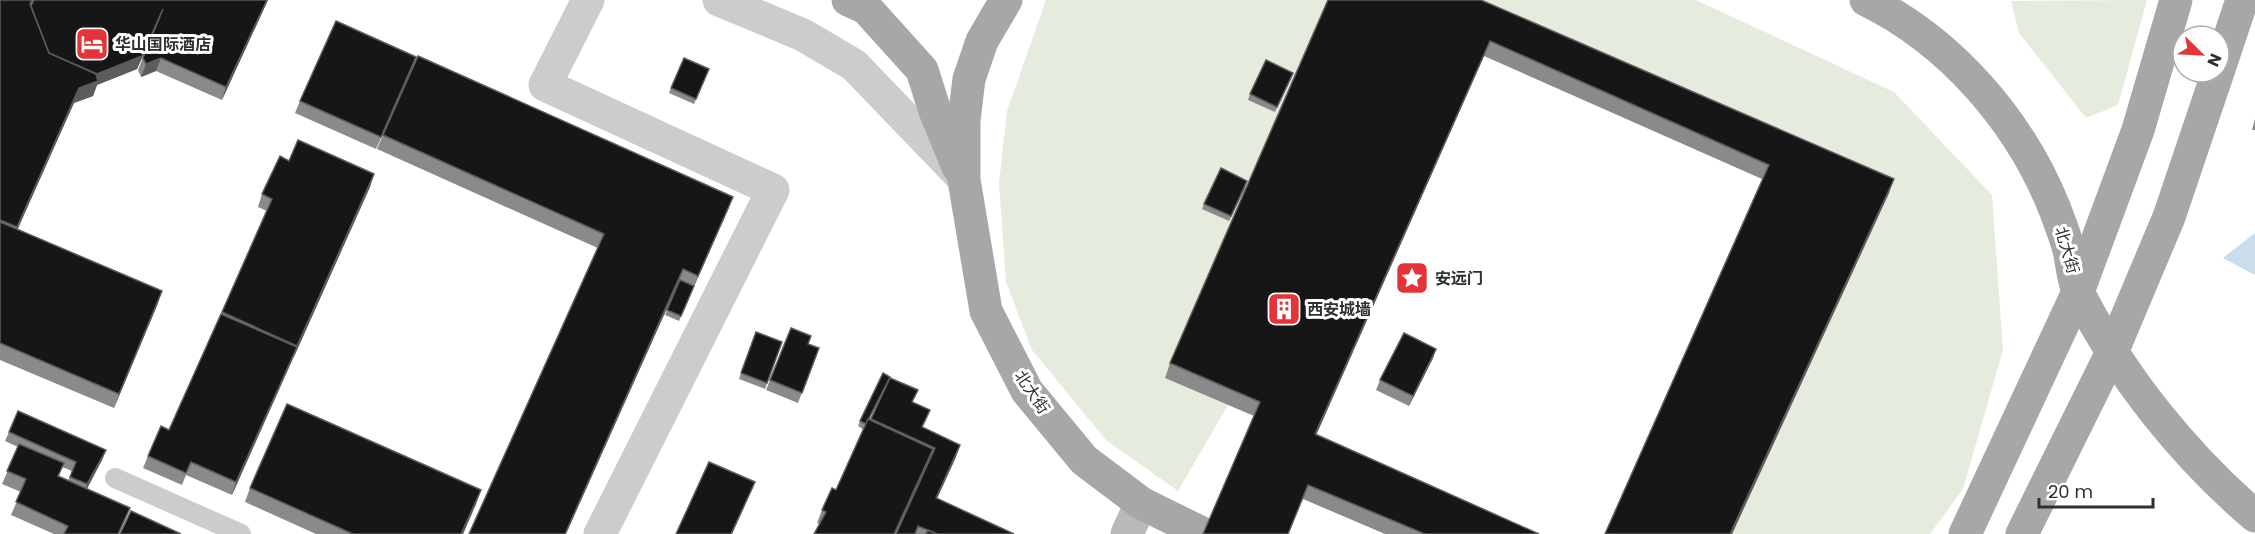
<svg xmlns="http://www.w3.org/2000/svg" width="2255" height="534" font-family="Poppins,'Noto Sans SC',sans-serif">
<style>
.green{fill:#e5ecdd}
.water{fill:#caddec}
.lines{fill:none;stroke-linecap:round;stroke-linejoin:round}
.lane{stroke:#ccc;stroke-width:20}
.street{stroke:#ccc;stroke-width:33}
.secondary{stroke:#b9b9b9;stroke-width:33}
.primary{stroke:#a7a7a7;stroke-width:33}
.wall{fill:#8a8a8a;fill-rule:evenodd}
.shaded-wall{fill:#5c5c5c}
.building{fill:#161616;stroke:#5c5c5c;stroke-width:1.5}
.labels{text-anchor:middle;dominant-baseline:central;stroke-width:6;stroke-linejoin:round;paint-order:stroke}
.poi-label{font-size:16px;font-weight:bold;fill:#2f2f2f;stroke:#fff;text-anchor:start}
.street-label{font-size:16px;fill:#2f2f2f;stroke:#fff}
</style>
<rect width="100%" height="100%" fill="#fff"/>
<g class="green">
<polygon points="1046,0 1329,0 1165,377 1228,405 1178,491 1106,440 1032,350 1006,282 999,183 1007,111"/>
<polygon points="1482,0 1696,0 1894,92 1992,195 2003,350 1963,489 1930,534 1732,534 1888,193 1476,15"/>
<polygon points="2147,0 2118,105 2086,118 2019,33 2011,1"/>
</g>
<polygon class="water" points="2255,233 2255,275 2223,258"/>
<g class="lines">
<polyline class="lane" points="115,478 241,534"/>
<g class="street">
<polyline points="588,0 545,85 773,190 600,534"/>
<polyline points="719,0 803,35 854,65 961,176"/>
</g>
<polyline class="secondary" points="1127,534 1141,503"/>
<g class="primary">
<polyline points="848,0 866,8 922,70 935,111 958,167"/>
<polyline points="1006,0 982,41 969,79 964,120 964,180 986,311 1027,391 1084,460 1141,503 1204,534"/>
<path d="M1866,0C1950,41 2019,120 2054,207C2059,220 2065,235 2069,250C2072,264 2073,281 2079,294C2122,378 2184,455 2255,516"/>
<polyline points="2219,69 2242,0"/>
<polyline points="1965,534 2078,292 2138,130 2176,0"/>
<polyline points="2022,534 2113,350 2169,217 2218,72"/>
</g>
</g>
<g class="wall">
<polygon points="0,0 268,0 222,100 156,71 141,77 138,70 148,45 137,69 97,85 93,96 74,103 17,229 162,291 114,408 0,360"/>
<polygon points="1328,0 1482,0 1482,1 1889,193 1732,534 1605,534 1762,179 1484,56 1316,435 1539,534 1385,534 1303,499 1254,416 1165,378 1170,363"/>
<polygon points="416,57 376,149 295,113 300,101"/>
<polygon points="709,69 694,104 669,93 671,88"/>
<polygon points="1291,79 1275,112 1248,100 1250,94"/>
<polygon points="2255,119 2255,130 2252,130"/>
<polygon points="383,135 733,197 727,212 679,321 665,315 678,284 377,149"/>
<polygon points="289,161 374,174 370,187 232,495 186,475 182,485 143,468 148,456 169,430 267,211 258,207 262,194"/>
<polygon points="1246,187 1229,221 1202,209 1204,204"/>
<polygon points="756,332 782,342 765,389 739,379"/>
<polygon points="819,348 798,403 766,390 770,380"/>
<polygon points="1436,349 1433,358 1409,406 1376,390 1380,380"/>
<path d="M890,378L913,403L923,428L956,457L937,499L1014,534H896L929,460L895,534H814L820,524L817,523L822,510L836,490L864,430L858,426L860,421ZM883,392L870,420H869Z"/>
<path d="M9,432L106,450L102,460L87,489L125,520L119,534H54L11,515L21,492L2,484L18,447L5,441ZM62,467L72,471L68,481L59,476Z"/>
<polygon points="250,488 481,490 476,504 463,534 316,534 245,502"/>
</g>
<g class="shaded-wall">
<polygon points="267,0 268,0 222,100 226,87"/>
<polygon points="158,22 137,69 97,85 93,96 74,103 12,242 17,227 79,88"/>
<polygon points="1490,41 1484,56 1310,449 1315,434"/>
<polygon points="416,57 412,69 376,149 381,137"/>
<polygon points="161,58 156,71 141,77 146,64"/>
<polygon points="374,174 370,187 293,359 297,346"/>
<polygon points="1894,179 1889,193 1732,534 1730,534"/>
<polygon points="733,197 727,212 692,290 698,276"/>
<polygon points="683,269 678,284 566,534 565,534"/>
<polygon points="162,291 157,306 114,408 119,394"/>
<polygon points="297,347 292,360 232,495 236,482"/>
<polygon points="1436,349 1433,358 1409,406 1413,396"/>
<polygon points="960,445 956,457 931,511 936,498"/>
<polygon points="933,449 929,462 895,534 894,534"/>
<polygon points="106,450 102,460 84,494 87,484"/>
<polygon points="755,482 751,492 732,534 731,534"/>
<polygon points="481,490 476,504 463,534 461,534"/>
</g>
<g class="building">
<polygon points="0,0 32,0 30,4 49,53 96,74 98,81 79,88 17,227 0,220"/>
<polygon points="34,0 267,0 226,87 161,58 146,64 143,58 163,9 142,56 97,74 49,53 31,6"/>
<polygon points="1328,0 1481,0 1894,179 1730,534 1605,534 1769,165 1490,41 1315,434 1539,534 1425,534 1308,485 1288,534 1203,534 1260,402 1170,363"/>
<polygon points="336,21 416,57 381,137 300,101"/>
<polygon points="418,56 733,197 698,276 683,269 565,534 469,534 604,234 383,135"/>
<polygon points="684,58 709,69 696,99 671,88"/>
<polygon points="1266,60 1293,73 1277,107 1250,94"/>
<polygon points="298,140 374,174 297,346 222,312 272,199 262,194 280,156 289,161"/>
<polygon points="1221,168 1247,181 1231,216 1204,204"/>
<polygon points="0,222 162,291 119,394 0,343"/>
<polygon points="680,280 694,286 681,316 667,310"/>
<polygon points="221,314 297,347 236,482 191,462 186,473 148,456 161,426 169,430"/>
<polygon points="791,328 811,336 808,344 819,348 802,393 770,380"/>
<polygon points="756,332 782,342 767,383 741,373"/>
<polygon points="1404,333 1436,349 1413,396 1380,380"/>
<polygon points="883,373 890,377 866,424 860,421"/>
<polygon points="890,378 918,390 912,402 930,410 922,427 960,445 936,498 1014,534 937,534 918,526 915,534 896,534 935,448 871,419"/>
<polygon points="287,404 481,490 461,534 353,534 250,488"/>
<polygon points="18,411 106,450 87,484 70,477 76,462 9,432"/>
<polygon points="868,419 933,449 894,534 814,534 826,512 822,510 832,488 836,490"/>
<polygon points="19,444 64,463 58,476 130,508 118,534 64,534 68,526 16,502 26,479 7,471"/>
<polygon points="709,462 755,482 731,534 676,534"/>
<polygon points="131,511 181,534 120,534"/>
<polygon points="928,530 937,534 926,534"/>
</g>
<defs>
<symbol id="hotel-square" viewBox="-11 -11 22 22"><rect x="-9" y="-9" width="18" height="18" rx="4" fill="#e43439" stroke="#fff"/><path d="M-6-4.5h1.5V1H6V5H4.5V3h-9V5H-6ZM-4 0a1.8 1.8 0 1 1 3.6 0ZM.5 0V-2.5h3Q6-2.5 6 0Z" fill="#fff"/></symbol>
<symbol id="sight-square" viewBox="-11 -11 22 22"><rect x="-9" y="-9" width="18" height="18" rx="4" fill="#e43439" stroke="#fff"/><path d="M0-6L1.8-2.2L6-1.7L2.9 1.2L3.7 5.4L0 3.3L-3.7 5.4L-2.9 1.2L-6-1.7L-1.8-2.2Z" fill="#fff"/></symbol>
<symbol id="building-square" viewBox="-11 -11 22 22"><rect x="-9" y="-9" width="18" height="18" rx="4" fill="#e43439" stroke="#fff"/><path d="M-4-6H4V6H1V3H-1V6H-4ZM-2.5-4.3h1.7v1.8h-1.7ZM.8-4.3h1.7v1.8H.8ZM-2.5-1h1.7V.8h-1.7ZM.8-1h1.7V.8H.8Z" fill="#fff"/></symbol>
</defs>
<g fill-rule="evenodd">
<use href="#hotel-square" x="73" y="25" width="38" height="38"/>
<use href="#sight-square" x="1393" y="259" width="38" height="38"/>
<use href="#building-square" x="1265" y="290" width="38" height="38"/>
</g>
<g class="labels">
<g class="poi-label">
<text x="115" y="44">华山国际酒店</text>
<text x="1435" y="278">安远门</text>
<text x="1307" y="309">西安城墙</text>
</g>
<g class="street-label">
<text transform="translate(2067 250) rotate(74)">北大街</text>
<text transform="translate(1032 392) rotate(56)">北大街</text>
</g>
</g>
<g transform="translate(2201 54) rotate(114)"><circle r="28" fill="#ffffff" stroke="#acacac" stroke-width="1.5"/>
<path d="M0-4.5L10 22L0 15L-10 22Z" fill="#e43439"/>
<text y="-9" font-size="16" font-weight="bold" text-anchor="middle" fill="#2f2f2f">N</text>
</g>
<path d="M2039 498v9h114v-9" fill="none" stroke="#2f2f2f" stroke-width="3"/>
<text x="2048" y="498" font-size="18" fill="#2f2f2f" stroke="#ffffff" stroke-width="4.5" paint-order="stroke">20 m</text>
</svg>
